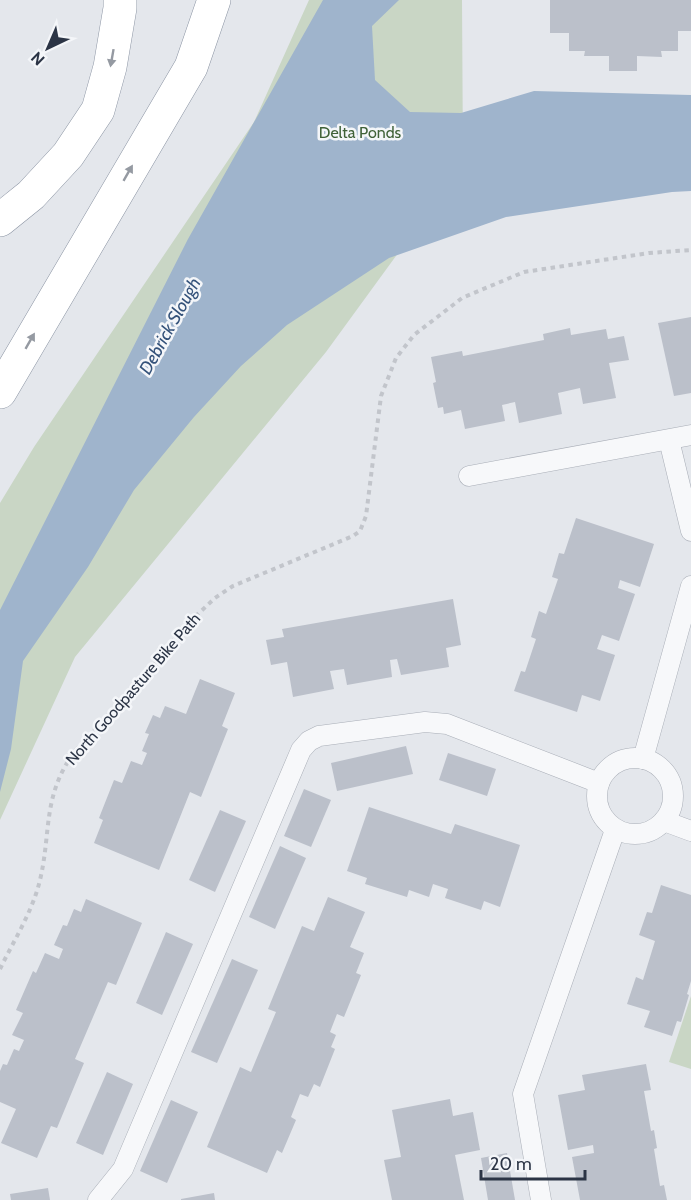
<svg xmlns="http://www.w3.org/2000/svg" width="691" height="1200" font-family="Cabin,sans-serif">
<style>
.green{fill:#c9d6c5}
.water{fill:#9fb4cc}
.building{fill:#bbc0ca}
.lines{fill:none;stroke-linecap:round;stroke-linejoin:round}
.service-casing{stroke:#a9aeb7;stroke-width:21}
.motorway-casing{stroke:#8b94a3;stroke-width:34}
.path{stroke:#c2c5cb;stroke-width:4;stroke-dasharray:4.5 4.5;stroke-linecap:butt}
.service{stroke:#f7f8fa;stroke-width:20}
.motorway{stroke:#fff;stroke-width:33}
.oneway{fill:#959aa2}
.labels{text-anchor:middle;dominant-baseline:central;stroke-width:5;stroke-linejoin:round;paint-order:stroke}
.park-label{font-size:16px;fill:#3f6138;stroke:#f4f6f9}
.street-label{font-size:16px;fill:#2b3445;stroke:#f4f6f9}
.water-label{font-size:18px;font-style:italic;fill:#34527a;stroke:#f4f6f9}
</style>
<rect width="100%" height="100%" fill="#e4e7ec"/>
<g class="green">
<polygon points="309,0 462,0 463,164 326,352 75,657 0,820 0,503 34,447 254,122"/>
<polygon points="691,996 691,1069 669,1062"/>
</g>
<polygon class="water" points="323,0 399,0 372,26 375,80 410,112 461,113 534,91 691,95 691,191 672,192 506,217 389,258 287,325 241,366 194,417 134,490 88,567 23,661 11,749 0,792 0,610 188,239"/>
<g class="building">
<polygon points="550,0 691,0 691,31 678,31 678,51 661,51 662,57 637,56 637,71 609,71 609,56 584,56 585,51 569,51 569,33 550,33"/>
<polygon points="691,317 691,393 674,396 658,323"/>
<polygon points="570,328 571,335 606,329 608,339 624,336 629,360 609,363 616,398 583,404 580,388 558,393 562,414 519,423 515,402 502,405 505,421 465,429 461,410 444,414 443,407 438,408 433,383 436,382 431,357 462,351 463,356 544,340 543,334"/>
<polygon points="576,518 654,544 640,587 620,580 618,588 635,594 619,641 602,635 597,649 615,655 600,701 582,695 577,712 514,691 521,671 525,672 536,639 531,637 539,611 546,614 558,579 552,577 559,553 564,554"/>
<polygon points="453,599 461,645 446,648 449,667 401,675 397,659 390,660 392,677 347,685 344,669 330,671 334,689 293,697 287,662 271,665 266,640 284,637 282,629"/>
<polygon points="200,679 235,693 222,726 228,729 201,797 190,792 159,870 94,843 103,820 99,818 114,780 122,783 131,761 142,765 147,753 142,751 149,734 145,733 153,715 160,718 165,706 186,714"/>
<polygon points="406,746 413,774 337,791 331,763"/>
<polygon points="448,753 496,769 487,796 439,780"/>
<polygon points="304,789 331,800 311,847 284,836"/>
<polygon points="369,807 451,834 455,824 520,845 500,907 484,901 481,910 445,898 448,889 433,884 429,897 409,890 407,897 365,884 367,878 347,871"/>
<polygon points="220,810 246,821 215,892 189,880"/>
<polygon points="280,846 306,858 275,929 249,917"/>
<polygon points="661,885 691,895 691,981 687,994 689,995 681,1022 677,1021 672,1036 644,1027 650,1011 627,1004 636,977 643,980 655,941 639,935 647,912 652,913"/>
<polygon points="328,897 365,912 350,947 364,953 356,973 361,975 344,1017 337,1014 330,1032 336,1035 331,1047 335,1049 320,1087 314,1084 308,1097 300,1094 291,1117 296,1120 282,1153 277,1150 267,1173 207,1147 240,1067 251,1072 276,1012 268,1009 302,926 314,931"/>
<polygon points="86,899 142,923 116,985 108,982 75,1059 84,1063 57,1128 51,1126 37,1158 1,1143 16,1109 0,1102 0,1071 3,1064 7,1065 14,1049 19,1051 24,1040 12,1035 23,1013 16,1010 33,971 36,973 45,953 59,959 63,949 54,945 63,925 67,926 74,909 81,912"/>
<polygon points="166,932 193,944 162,1015 136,1003"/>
<polygon points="232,959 258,970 217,1063 191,1052"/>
<polygon points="646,1064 651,1090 644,1091 651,1131 654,1130 657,1148 654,1149 660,1186 664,1185 667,1200 580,1200 572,1157 594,1153 593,1145 568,1150 558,1095 585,1090 582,1075"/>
<polygon points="107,1072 133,1084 103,1155 76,1143"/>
<polygon points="450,1099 453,1116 473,1112 480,1150 455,1155 464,1200 392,1200 384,1160 401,1157 392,1110"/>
<polygon points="171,1100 198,1112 167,1183 140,1171"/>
<polygon points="507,1153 515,1200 488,1200 481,1158"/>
<polygon points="48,1188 50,1200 11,1200 10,1194"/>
<polygon points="214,1193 215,1200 181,1200 181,1199"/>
</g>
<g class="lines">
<defs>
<g id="service">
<polyline points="669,440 691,531"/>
<polyline points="469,476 691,435"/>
<circle cx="635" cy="796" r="38"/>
<polyline points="643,759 691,586"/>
<polyline points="664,821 691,831"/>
<polyline points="98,1200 123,1169 301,750 309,741 319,736 425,722 447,724 599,783"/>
<polyline points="541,1200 523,1094 615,830"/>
</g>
<g id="motorway">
<polyline points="0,220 31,195 68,155 98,110 110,67 120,8 120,0"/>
<polyline points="0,392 191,67 214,0"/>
</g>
</defs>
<use href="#service" class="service-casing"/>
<use href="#motorway" class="motorway-casing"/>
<path class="path" d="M0,969C13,942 31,914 39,884C52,834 41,797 75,751L148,672L182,629L215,598L233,586L353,536L360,531L366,516L381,396L396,358L414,335L462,298L524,272L649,253L691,250"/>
<use href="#service" class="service"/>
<use href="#motorway" class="motorway"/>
</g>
<defs><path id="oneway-solid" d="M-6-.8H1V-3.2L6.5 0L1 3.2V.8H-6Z" transform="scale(1.5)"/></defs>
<g class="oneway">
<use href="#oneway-solid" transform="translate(112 58) rotate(100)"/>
<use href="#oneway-solid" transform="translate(128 173) rotate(-60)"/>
<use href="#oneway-solid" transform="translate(30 341) rotate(-60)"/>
</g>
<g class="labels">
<g class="park-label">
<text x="360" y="132">Delta Ponds</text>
</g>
<g class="street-label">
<text transform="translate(133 689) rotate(-49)">North Goodpasture Bike Path</text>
</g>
<g class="water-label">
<text transform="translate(170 326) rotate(-61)">Debrick Slough</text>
</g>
</g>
<g transform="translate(48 48) rotate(224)" stroke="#f4f6f9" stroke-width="4.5" paint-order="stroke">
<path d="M0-4.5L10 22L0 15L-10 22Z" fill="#2b3445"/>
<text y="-9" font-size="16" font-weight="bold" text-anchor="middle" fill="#2b3445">N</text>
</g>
<path d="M481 1170v9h104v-9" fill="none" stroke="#2b3445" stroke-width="3"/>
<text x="490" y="1170" font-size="18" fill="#2b3445" stroke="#f4f6f9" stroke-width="4.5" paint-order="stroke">20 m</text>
</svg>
